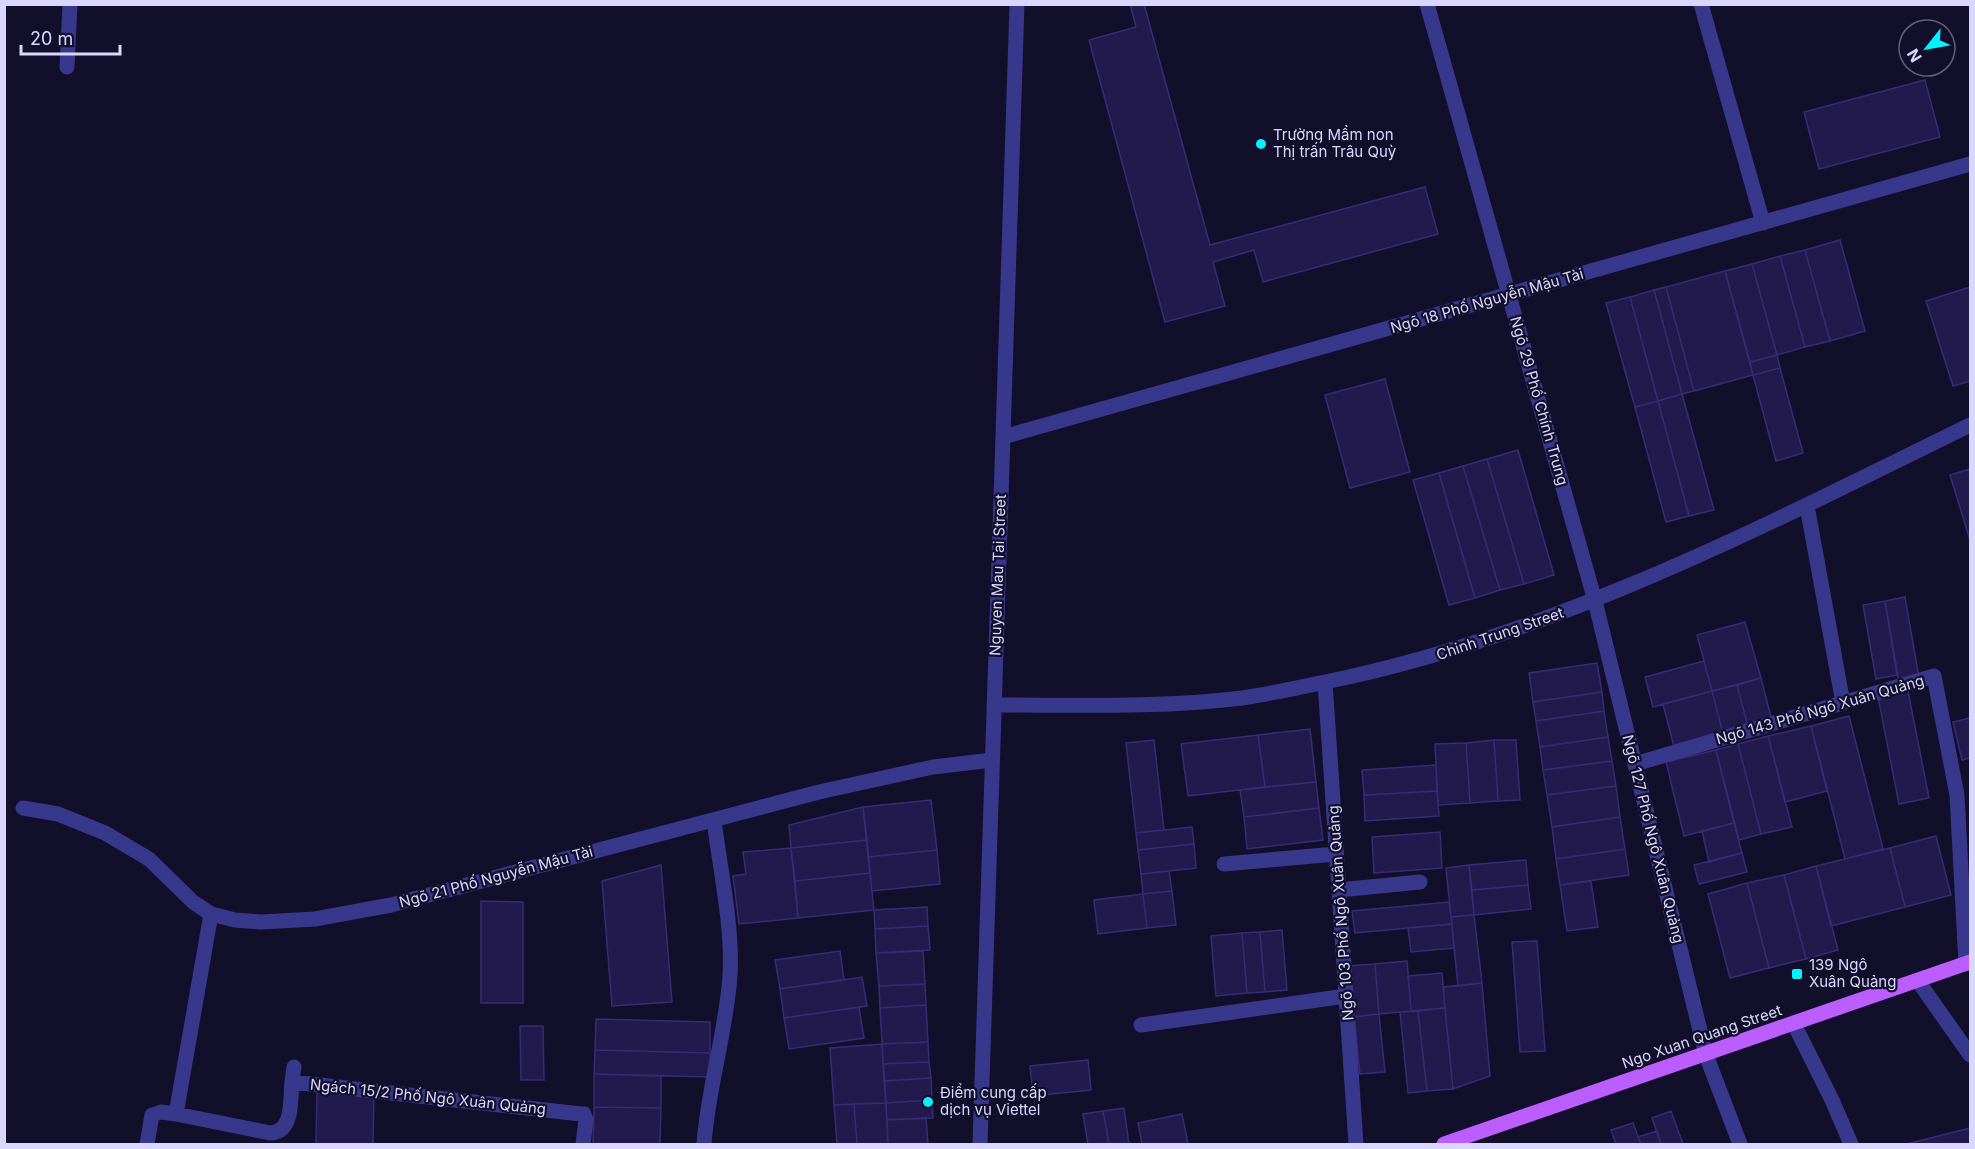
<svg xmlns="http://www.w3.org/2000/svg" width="1975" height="1149" font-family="Inter,sans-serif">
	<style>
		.building { fill: #221a4c; stroke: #372b79; stroke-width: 1.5 }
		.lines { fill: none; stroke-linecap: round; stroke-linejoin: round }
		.minor { stroke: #37388b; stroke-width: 15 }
		.major { stroke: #bc5eff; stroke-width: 15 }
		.poi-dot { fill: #03f1ff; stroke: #120f2a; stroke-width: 2 }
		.labels { text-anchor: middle; stroke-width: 4.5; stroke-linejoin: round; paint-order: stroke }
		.poi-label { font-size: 15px; fill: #dad7ff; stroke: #120f2a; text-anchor: start }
		.street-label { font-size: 15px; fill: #dad7ff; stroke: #120f2a }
	</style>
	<rect width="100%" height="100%" fill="#120f2a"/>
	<!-- building -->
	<path class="building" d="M1130,4h14l66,241 215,-58 13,47 -175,48 -9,-32 -41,12 12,44 -60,16 -76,-282 47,-13z
		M1925,80l15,57 -121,32 -15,-57z
		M1840,240l25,91 -35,10 -25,-91z
		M1805,250l25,91 -25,6 -25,-91z
		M1780,256l25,91 -28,8 -25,-91z
		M1752,264l25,91 -27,7 -25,-91z
		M1725,271l28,104 -59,16 -28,-104z
		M1666,287l28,104 -12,3 -28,-104z
		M1970,287v94l-17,5 -27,-85z
		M1654,290l28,104 -24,7 -28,-104z
		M1630,297l28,104 -23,6 -29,-104z
		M1777,355l3,13 -27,7 -3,-13z
		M1780,368l23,85 -27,8 -23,-86z
		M1385,379l25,93 -60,16 -25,-93z
		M1682,394l32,116 -25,6 -31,-115z
		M1658,401l31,115 -23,6 -31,-115z
		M1518,450l36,125 -30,9 -37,-125z
		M1487,459l37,125 -24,6 -37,-124z
		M1463,466l37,124 -25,8 -36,-125z
		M1970,469v71l-20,-65z
		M1439,473l36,125 -26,7 -36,-125z
		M1905,597l14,81 -20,4 -14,-81z
		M1885,601l12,74 -21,4 -13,-74z
		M1745,622l16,56 -49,13 -15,-56z
		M1704,661l8,30 -59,16 -8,-30z
		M1597,663l5,29 -69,10 -4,-29z
		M1761,678l11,43 -24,6 -11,-42z
		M1737,685l11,42 -25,7 -11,-43z
		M1712,691l11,43 -49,13 -11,-43z
		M1908,691l21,107 -30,6 -21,-107z
		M1602,692l2,19 -68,10 -3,-19z
		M1604,711l4,26 -68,10 -4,-26z
		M1849,716l34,133 -38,10 -34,-133z
		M1970,718v40l-8,2 -9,-38z
		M1811,726l16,65 -42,11 -17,-66z
		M1310,729l6,53 -51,5 -7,-52z
		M1258,735l7,52 -77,9 -7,-52z
		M1768,736l24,91 -31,7 -23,-90z
		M1608,737l4,24 -69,9 -3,-23z
		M1154,740l10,90 -28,3 -10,-90z
		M1494,740h22l4,60 -22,1z
		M1494,740l4,61 -28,2 -4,-60z
		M1466,743l4,60 -32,2 -3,-61z
		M1738,744l23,90 -22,6 -23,-90z
		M1716,750l18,73 -50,13 -18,-74z
		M1612,761l4,25 -69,9 -4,-25z
		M1436,765l1,26 -73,4 -2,-25z
		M1316,782l3,26 -75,9 -4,-27z
		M1616,786l4,31 -68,10 -5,-32z
		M1437,791l2,25 -74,5 -1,-26z
		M931,800l6,50 -69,7 -5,-50z
		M863,807l4,33 -76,8 -2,-23z
		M1319,808l4,32 -76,9 -3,-32z
		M1620,817l5,32 -69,10 -4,-32z
		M1734,823l8,30 -33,9 -7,-31z
		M1192,827l2,17 -56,6 -2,-17z
		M1440,832l2,36 -68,5 -2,-36z
		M1936,836l15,59 -46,12 -15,-59z
		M867,840l3,33 -75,8 -4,-33z
		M1194,844l2,24 -55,6 -3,-24z
		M791,848l7,70 -59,6 -6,-48 13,-2 -3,-22z
		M1890,848l15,59 -74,19 -15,-60z
		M1625,849l4,26 -69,10 -4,-26z
		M937,850l3,34 -68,7 -4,-34z
		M1742,853l5,19 -48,12 -5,-19z
		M1526,860l2,25 -56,5 -3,-25z
		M661,865l11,137 -60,4 -10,-125z
		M1469,865l5,50 -23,2 -5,-49z
		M1816,866l22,84 -32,9 -22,-84z
		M1169,871l3,20 -29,3 -2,-20z
		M870,873l4,37 -76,8 -3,-37z
		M1784,875l22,84 -37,9 -22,-85z
		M1591,881l7,46 -31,4 -7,-46z
		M1747,883l22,85 -39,10 -22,-84z
		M1528,885l3,24 -57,6 -2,-25z
		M1172,891l4,34 -29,3 -4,-34z
		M1143,894l4,34 -49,6 -4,-34z
		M481,901l42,1v101h-42z
		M1449,902l3,22 -97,9 -3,-22z
		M927,907l1,19 -53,3 -1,-19z
		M1474,915l8,68 -24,3 -7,-69z
		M1452,924l2,24 -43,4 -3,-24z
		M928,926l2,24 -54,3 -1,-24z
		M1282,930l5,60 -22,2 -5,-60z
		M1260,932l5,60 -18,1 -5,-60z
		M1242,933l5,60 -31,3 -5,-60z
		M1537,941l8,110 -25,1 -8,-110z
		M840,951l4,29 -64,9 -5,-29z
		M923,951l2,33 -46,2 -3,-33z
		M1407,961l4,50 -32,3 -4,-50z
		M1375,964l4,50 -25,3 -5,-51z
		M1442,973l3,35 -34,3 -3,-35z
		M862,977l5,29 -83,12 -4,-29z
		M1482,983l8,93 -37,13 -10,-102z
		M925,984l1,21 -46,3 -1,-22z
		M926,1005l2,37 -46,2 -2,-36z
		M859,1007l5,31 -75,11 -5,-31z
		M1445,1008l8,81 -26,2 -9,-80z
		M1418,1011l9,80 -19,2 -8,-81z
		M1379,1014l6,58 -25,2 -6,-57z
		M596,1019l114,3v31l-115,-3z
		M520,1026h23l1,54h-23z
		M928,1042l1,20 -46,2 -1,-20z
		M882,1044l4,59 -52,2 -4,-57z
		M595,1050l115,3v24l-116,-3z
		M1088,1060l3,30 -58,6 -3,-30z
		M929,1062l2,16 -47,3 -1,-17z
		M594,1074l67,2v32l-67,-1z
		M931,1078l1,22 -46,3 -2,-22z
		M317,1093l57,1 -1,50h-57z
		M932,1100l1,18 -46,2 -1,-17z
		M886,1103l2,41h-31l-3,-40z
		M854,1104l3,40h-20l-3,-39z
		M594,1107l67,1 -1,36h-67z
		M1124,1108l5,36h-20l-6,-33z
		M1103,1111l6,33h-21l-5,-30z
		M1671,1111l12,33h-22l-9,-26z
		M1182,1114l6,30h-46l-4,-21z
		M926,1118l2,26h-40l-1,-24z
		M1633,1123l8,21h-25l-5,-14z
		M1970,1128v16h-63z
		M1657,1131l4,13h-20l-3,-7z"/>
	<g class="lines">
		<!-- minor -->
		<path class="minor" d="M1427,4l168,597 111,454 34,89
			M1701,4l62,219
			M67,67l3,-63
			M1003,437l967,-273
			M1807,506l36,197
			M1325,682l31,462
			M994,705c83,0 166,3 248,-7 34,-5 68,-13 102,-20 223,-49 422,-153 626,-253
			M1635,764l299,-88 23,119 9,169
			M23,808l35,6 47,19 44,26 44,43 18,12 24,6 26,2 54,-3 76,-14 428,-113 114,-25 59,-7
			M1224,864l112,-10
			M1339,890l81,-8
			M1918,981l52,74
			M1794,1024l38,76 19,44
			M1141,1025l205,-29
			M292,1082l2,-15
			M176,1114l94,19c24,-1 20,-33 22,-51l289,32h3l2,6 -3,24
			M147,1144l5,-29 9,-3 15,2 35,-200
			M704,1144c4,-57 22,-111 26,-168 3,-49 -10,-107 -16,-156
			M980,1144l37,-1140"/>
		<!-- major -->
		<path class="major" d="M1444,1144l526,-182"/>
	</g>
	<!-- markers -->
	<g class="poi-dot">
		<circle cx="1261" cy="144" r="6"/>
		<rect x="1791" y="968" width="12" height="12" rx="3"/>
		<circle cx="928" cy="1102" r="6"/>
	</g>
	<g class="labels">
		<!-- poi labels -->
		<g class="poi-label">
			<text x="1273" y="140">Trường Mầm non<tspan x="1273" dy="17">Thị trấn Trâu Quỳ</tspan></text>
			<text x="1809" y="970">139 Ngô<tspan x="1809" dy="17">Xuân Quảng</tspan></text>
			<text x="940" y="1098">Điểm cung cấp<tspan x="940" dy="17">dịch vụ Viettel</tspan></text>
		</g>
		<!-- street labels -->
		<g class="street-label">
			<text transform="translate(1487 301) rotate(-16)" y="5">Ngõ 18 Phố Nguyễn Mậu Tài</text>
			<text transform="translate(1539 401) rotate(74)" y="5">Ngõ 29 Phố Chính Trung</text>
			<text transform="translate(998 575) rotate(-88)" y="5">Nguyen Mau Tai Street</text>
			<text transform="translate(1500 634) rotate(-19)" y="5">Chinh Trung Street</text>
			<text transform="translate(1820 710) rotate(-16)" y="5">Ngõ 143 Phố Ngô Xuân Quảng</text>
			<text transform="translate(1653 839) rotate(76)" y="5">Ngõ 127 Phố Ngô Xuân Quảng</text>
			<text transform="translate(496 877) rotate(-15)" y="5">Ngõ 21 Phố Nguyễn Mậu Tài</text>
			<text transform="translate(1341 913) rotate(-94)" y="5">Ngõ 103 Phố Ngô Xuân Quảng</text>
			<text transform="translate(1702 1037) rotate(-19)" y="5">Ngo Xuan Quang Street</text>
			<text transform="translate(428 1097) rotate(6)" y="5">Ngách 15/2 Phố Ngô Xuân Quảng</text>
		</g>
	</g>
	<!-- border -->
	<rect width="1975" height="1149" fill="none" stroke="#dad7ff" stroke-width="12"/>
	<!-- north arrow -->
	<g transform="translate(1927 48) rotate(239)"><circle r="28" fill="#120f2a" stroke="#625f7f" stroke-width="1.5"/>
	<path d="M0-4.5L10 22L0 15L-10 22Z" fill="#03f1ff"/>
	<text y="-9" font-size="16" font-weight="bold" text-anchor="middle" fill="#dad7ff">N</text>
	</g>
	<!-- scale -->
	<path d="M21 45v9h99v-9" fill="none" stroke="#dad7ff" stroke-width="3"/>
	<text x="30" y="45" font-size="18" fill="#dad7ff" stroke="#120f2a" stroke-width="4.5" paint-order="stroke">20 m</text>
</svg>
